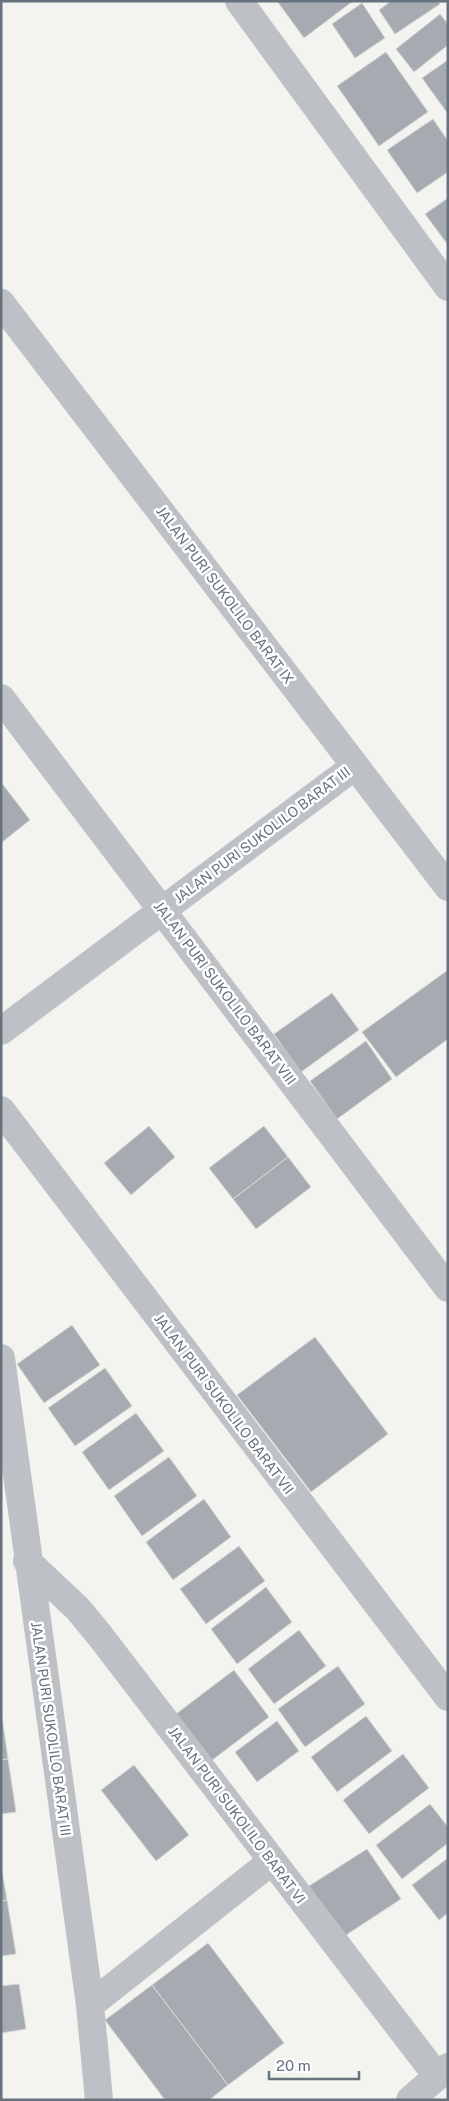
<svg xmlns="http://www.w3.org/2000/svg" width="449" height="2101" font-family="'Public Sans',sans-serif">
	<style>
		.building { fill: #a5abb0; stroke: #d5d5d3 }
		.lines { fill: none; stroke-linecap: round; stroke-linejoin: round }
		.minor { stroke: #bdc0c4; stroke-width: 28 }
		.labels { text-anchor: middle; stroke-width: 5; stroke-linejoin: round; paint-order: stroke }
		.street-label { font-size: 14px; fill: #66727e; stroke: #fff }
	</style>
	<rect width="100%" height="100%" fill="#f3f3f0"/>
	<!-- building -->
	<path class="building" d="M277,1h76l-49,37z
		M391,1h47l2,3 -45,30 -16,-24z
		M362,3l23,35 -30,20 -23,-34z
		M440,14l8,10v21l-34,27 -18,-23z
		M386,52l42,60 -49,34 -42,-60z
		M448,60v54l-26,-36z
		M433,119l15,22v31l-31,21 -30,-43z
		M448,198v47l-23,-31z
		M1,782l29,38 -29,23z
		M448,970v69l-52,38 -34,-45z
		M332,993l27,37 -58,42 -27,-38z
		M366,1041l26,38 -55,40 -27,-38z
		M149,1126l26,31 -44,38 -27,-32z
		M264,1126l24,31 -55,42 -24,-31z
		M288,1157l23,30 -55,42 -23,-30z
		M72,1325l28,40 -56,38 -27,-39z
		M315,1337l73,97 -77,58 -74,-97z
		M105,1368l27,38 -57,40 -27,-38z
		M136,1413l28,38 -55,39 -27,-38z
		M169,1457l28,39 -55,40 -28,-40z
		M204,1499l27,38 -58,43 -27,-38z
		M239,1546l26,35 -59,43 -26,-35z
		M266,1587l26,35 -55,42 -26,-35z
		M299,1630l27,36 -52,38 -26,-35z
		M338,1666l27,38 -60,43 -27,-38z
		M234,1670l35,47 -58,44 -35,-47z
		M1,1709l7,50 -7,1z
		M366,1716l26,35 -55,41 -26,-35z
		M277,1721l22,30 -42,31 -22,-30z
		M403,1754l26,34 -60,46 -26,-34z
		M8,1759l8,53 -15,2v-54z
		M134,1765l55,70 -33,26 -55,-71z
		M430,1804l18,23v16l-46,36 -26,-34z
		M367,1849l34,50 -58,38 -34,-51z
		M448,1858v55l-9,7 -27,-35z
		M1,1865l6,35 -6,1z
		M7,1900l9,54 -15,2v-55z
		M208,1943l76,100 -56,42 -76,-100z
		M19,1984l7,45 -25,4v-47z
		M152,1985l76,100 -19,15h-44l-60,-80z"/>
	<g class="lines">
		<!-- minor -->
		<path class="minor" d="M239,1l209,286
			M1,303l447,584
			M1,698l447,590
			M1,1031l354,-265
			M1,1110l447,587
			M1,1358l89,647 9,95
			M27,1561l51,48 23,28 336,439
			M90,2005l182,-144
			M410,2100l38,-33"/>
	</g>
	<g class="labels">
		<!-- street labels -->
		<g class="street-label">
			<text transform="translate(225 595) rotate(53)" y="5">JALAN PURI SUKOLILO BARAT IX</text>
			<text transform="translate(262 835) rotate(-37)" y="5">JALAN PURI SUKOLILO BARAT III</text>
			<text transform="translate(225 993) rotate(53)" y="5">JALAN PURI SUKOLILO BARAT VIII</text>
			<text transform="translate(224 1404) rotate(53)" y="5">JALAN PURI SUKOLILO BARAT VII</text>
			<text transform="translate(51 1729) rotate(82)" y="5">JALAN PURI SUKOLILO BARAT III</text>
			<text transform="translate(237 1815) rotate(53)" y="5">JALAN PURI SUKOLILO BARAT VI</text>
		</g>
	</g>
	<!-- border -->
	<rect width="449" height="2101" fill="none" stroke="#66727e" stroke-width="5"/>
	<!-- scale -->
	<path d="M269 2071v8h90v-8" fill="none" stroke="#66727e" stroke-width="2.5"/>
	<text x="276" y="2071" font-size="15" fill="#66727e" stroke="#ffffff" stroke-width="4" paint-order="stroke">20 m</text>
</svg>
